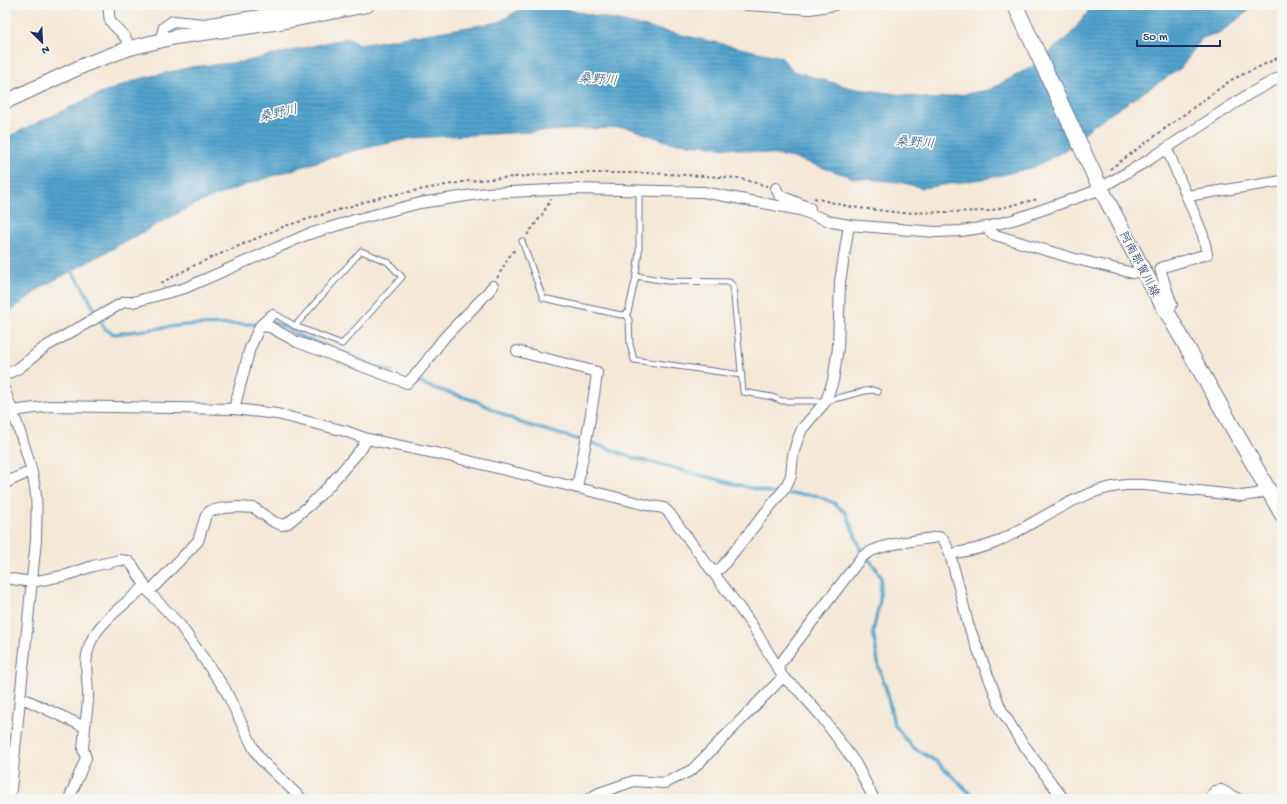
<svg xmlns="http://www.w3.org/2000/svg" width="1287" height="804" font-family="'Gochi Hand','Klee One',sans-serif">
	<style>
		.water { fill: url(#water-rules); stroke: #366a96 }
		.lines { fill: none; stroke-linecap: round; stroke-linejoin: round }
		.stream { stroke: #52a4cd; stroke-width: 3.5 }
		.lane-casing { stroke: #677088; stroke-width: 7 }
		.street-casing { stroke: #677088; stroke-width: 12 }
		.secondary-casing { stroke: #677088; stroke-width: 16 }
		.primary-casing { stroke: #677088; stroke-width: 17 }
		.path { stroke: #677088; stroke-width: 2; stroke-dasharray: 3 3; stroke-linecap: butt }
		.lane { stroke: #fff; stroke-width: 5 }
		.street { stroke: #fff; stroke-width: 10 }
		.secondary { stroke: #fff; stroke-width: 14 }
		.primary { stroke: #fff; stroke-width: 15 }
		.labels { text-anchor: middle; stroke-width: 3.5; stroke-linejoin: round; paint-order: stroke }
		.street-label { font-size: 12px; fill: #1b2f5e; stroke: #f6f6f2 }
		.water-label { font-size: 13px; font-style: italic; fill: #2e5885; stroke: #f6f6f2 }
	</style>
	<defs>
		<pattern id="water-rules" width="6" height="5" patternUnits="userSpaceOnUse"><rect width="6" height="5" fill="#52a4cd"/><path d="M0 2.5h6" fill="none" stroke="#4386aa"/></pattern>
	</defs>
	<rect width="100%" height="100%" fill="#f6f6f2"/>
	<filter id="ink" filterUnits="userSpaceOnUse"><feTurbulence type="fractalNoise" baseFrequency=".025" numOctaves="2"/><feDisplacementMap in="SourceGraphic" scale="8" xChannelSelector="R" yChannelSelector="G"/><feConvolveMatrix kernelMatrix="1 2 1 2 8 2 1 2 1" color-interpolation-filters="sRGB"/></filter>
	<filter id="wash" filterUnits="userSpaceOnUse"><feTurbulence type="fractalNoise" baseFrequency=".012" numOctaves="4" result="noise"/><feDisplacementMap in="SourceGraphic" scale="16" xChannelSelector="R" yChannelSelector="G"/><feGaussianBlur stdDeviation="0.9" result="paint"/><feColorMatrix in="noise" values="0 0 0 0 0 0 0 0 0 0 0 0 0 0 0 0 0 1.4 0 .05"/><feComposite in="paint" operator="in"/></filter>
	<g filter="url(#wash)">
		<rect width="100%" height="100%" fill="#f4e8d7"/>
		<!-- water -->
		<path class="water" d="M540,5h7l234,52 12,14 58,17 83,11 55,-9 44,-24 38,-32 22,-29h156l-2,7 -26,20 -19,6 -21,30 -89,58 -28,25 -30,16 -45,11 -66,10 -24,-6 -45,-4 -60,-20 -63,-10 -62,-6 -43,-15 -214,11 -64,14 -103,33 -52,20 -153,83 -35,28v-178l87,-41 47,-18 52,-12 51,-5 105,-24 12,7 140,-23 23,-14z"/>
		<g class="lines">
			<!-- stream -->
			<path class="stream" d="M69,268l13,18 23,43 9,5 71,-9 70,-1
				M274,323l9,3 18,11 91,35
				M413,380l18,7 45,14 45,22 80,23 33,12 136,35 45,2 19,8 12,10 15,37 14,17 6,10 -1,23 -7,32 6,36 7,20 8,36 18,23 24,14 40,38"/>
		</g>
	</g>
	<g filter="url(#ink)">
		<g class="lines">
			<defs>
				<path id="lane" d="M522,241l21,57 78,17 5,-1 3,6 1,24 4,16 108,15
					M636,276l31,5 62,1 4,4 10,106 29,5 10,4h44l39,-10 8,-1 5,2
					M626,314l2,-2 7,-31 4,-29v-62
					M272,315h5l18,11 66,-75 27,11 14,15 -60,67 -47,-18"/>
				<path id="street" d="M109,5c-1,22 4,17 15,31 3,3 4,8 6,12
					M746,5l64,4 25,-4
					M160,41l4,-14 9,-6 31,3 117,-19
					M1165,149l5,7 33,79 4,19 -47,14 7,23 5,13 -5,9
					M776,188l3,7 31,13
					M1187,196l95,-15
					M986,227l30,-8 77,-27 54,-31 102,-67 33,-18
					M260,326l12,-11
					M517,351l80,21c-4,39 -13,77 -20,116
					M5,375l14,-7 26,-21 79,-45h9l52,-14 121,-53 52,-16 62,-16 66,-10 89,-4 128,3 97,18 32,12 17,3
					M5,391c11,30 25,66 30,97 3,17 1,35 1,52l-26,259
					M234,409l16,-61 10,-22 10,1 27,15 110,41c16,-13 24,-30 37,-45 16,-18 34,-33 49,-52
					M12,411l39,-5 183,3 43,5 68,17 22,8 82,17 202,50 13,2 6,6 82,111 31,52 16,14 23,26 16,22 18,25 18,35
					M5,483l26,-12
					M950,554l11,41 7,29 33,85 15,25 36,50 12,15
					M713,572l8,-4 64,-80 6,-12 2,-21 4,-14 5,-12 24,-28 7,-20 5,-33 2,-66 9,-57 86,7 26,-1 25,-4 6,7 80,24 61,15 10,-3
					M5,578l27,4 35,-7 26,-9 27,-6 8,1 5,5 16,26 31,33 45,64 28,58 8,13 41,39
					M149,592l49,-51 8,-26 4,-4 14,-3 14,-1 16,1 20,14 8,3 6,-2 22,-18 18,-18 34,-39 5,-9
					M776,666l7,-6 71,-93c2,-3 5,-7 8,-10 14,-13 57,-17 77,-20l5,3 6,14c16,-3 32,-5 47,-12 38,-18 79,-50 121,-56 18,-3 37,0 55,2 23,3 46,5 69,8l14,-2 12,-4
					M20,697l65,30c1,-10 3,-21 3,-31 0,-18 -5,-35 2,-52 8,-22 38,-42 55,-58
					M69,799l17,-41 -3,-9 2,-22
					M589,799l10,-6 35,-12 31,2 27,-13 91,-93
					M1209,799l6,-8 6,-1 17,9"/>
				<path id="secondary" d="M5,102l84,-39 41,-15 45,-11 106,-15 86,-17"/>
				<path id="primary" d="M1015,5l81,174 47,91 139,244"/>
			</defs>
			<!-- lane casing -->
			<use href="#lane" class="lane-casing"/>
			<!-- street casing -->
			<use href="#street" class="street-casing"/>
			<!-- secondary casing -->
			<use href="#secondary" class="secondary-casing"/>
			<!-- primary casing -->
			<use href="#primary" class="primary-casing"/>
			<!-- path -->
			<path class="path" d="M1110,169l121,-89 51,-24
				M814,198l37,9 51,6 86,-2 50,-12
				M527,235l15,-20 9,-16
				M497,278l12,-21 7,-9
				M161,283l36,-19 88,-38 96,-29 87,-16 95,-8h87l88,5 29,8"/>
			<!-- lane -->
			<use href="#lane" class="lane"/>
			<!-- street -->
			<use href="#street" class="street"/>
			<!-- secondary -->
			<use href="#secondary" class="secondary"/>
			<!-- primary -->
			<use href="#primary" class="primary"/>
		</g>
	</g>
	<g class="labels">
		<!-- street labels -->
		<g class="street-label">
			<text transform="translate(1140 264) rotate(62)" y="4">阿南那賀川線</text>
		</g>
		<!-- water labels -->
		<g class="water-label">
			<text transform="translate(598 78) rotate(4)" y="5">桑野川</text>
			<text transform="translate(278 112) rotate(-13)" y="5">桑野川</text>
			<text transform="translate(915 141) rotate(4)" y="5">桑野川</text>
		</g>
	</g>
	<!-- margin -->
	<rect width="1287" height="804" fill="none" stroke="#f6f6f2" stroke-width="20"/>
	<!-- north arrow -->
	<g transform="translate(42 42) rotate(156)" stroke="#f6f6f2" stroke-width="3" paint-order="stroke">
	<path d="M0-3L7 15L0 10L-7 15Z" fill="#1b2f5e"/>
	<text y="-6" font-size="11" font-weight="bold" text-anchor="middle" fill="#1b2f5e">N</text>
	</g>
	<!-- scale -->
	<path d="M1137 40v6h83v-6" fill="none" stroke="#1b2f5e" stroke-width="2"/>
	<text x="1143" y="40" font-size="12" fill="#1b2f5e" stroke="#f6f6f2" stroke-width="3" paint-order="stroke">50 m</text>
</svg>
